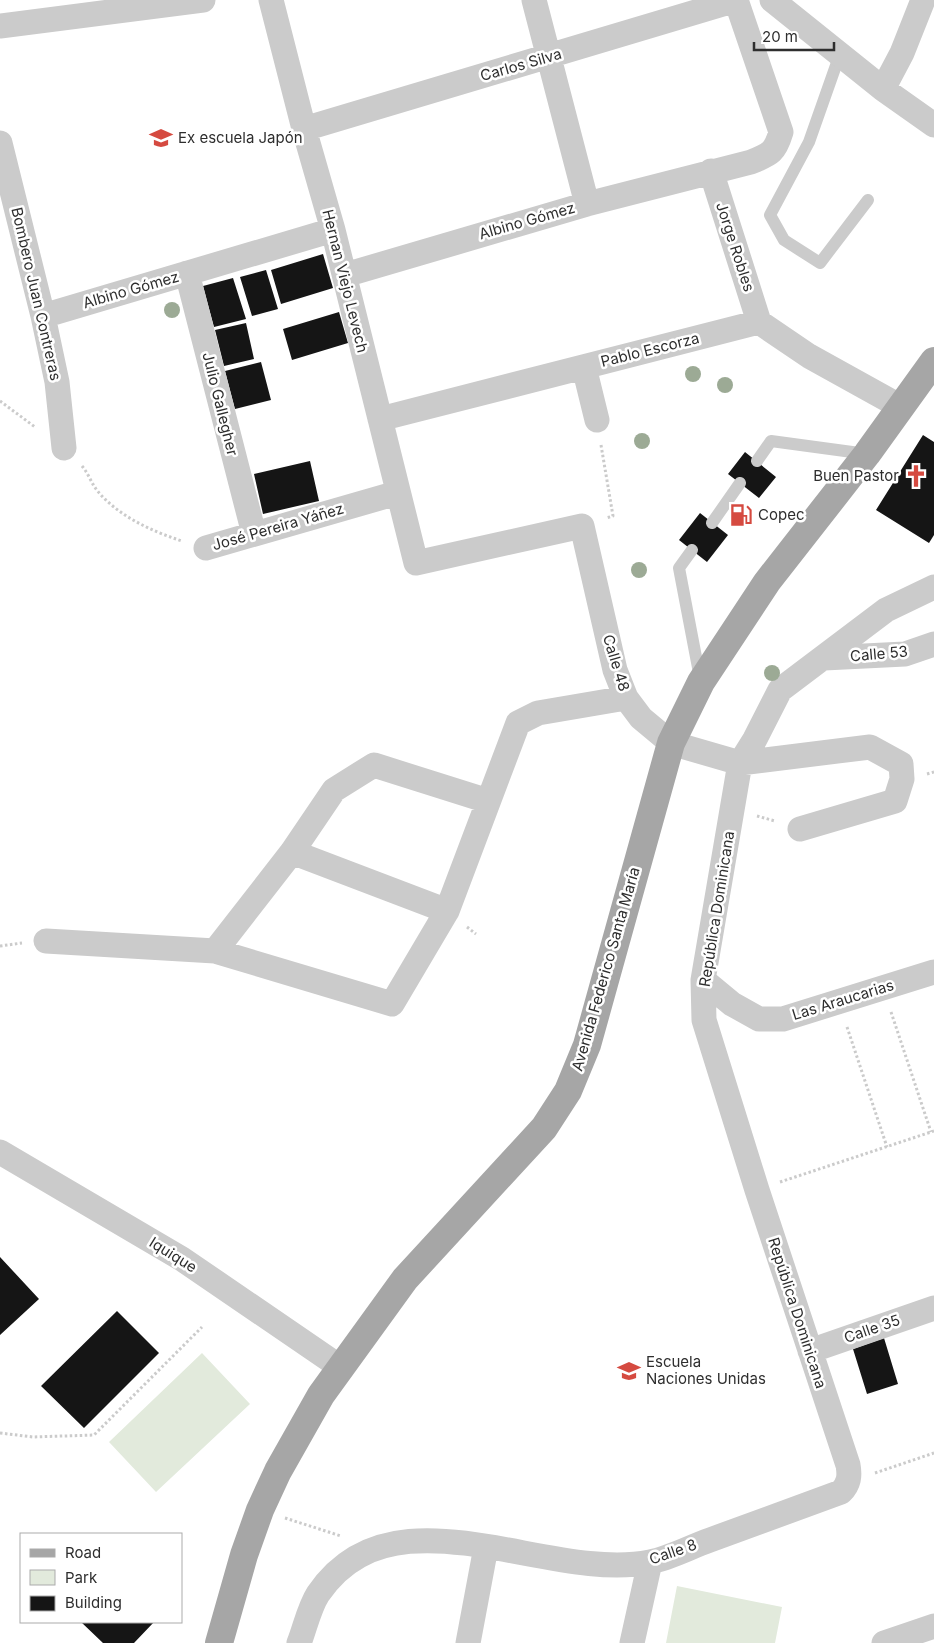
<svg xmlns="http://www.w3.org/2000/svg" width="934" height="1643" font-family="Inter,sans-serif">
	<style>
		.green { fill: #e2eadc }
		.building { fill: #151515 }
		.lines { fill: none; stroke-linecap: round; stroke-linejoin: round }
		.path { stroke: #cbcbcb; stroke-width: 3; stroke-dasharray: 2.5 2.5; stroke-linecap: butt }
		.service { stroke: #cbcbcb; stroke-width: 12 }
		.minor { stroke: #cbcbcb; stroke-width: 25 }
		.primary { stroke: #a6a6a6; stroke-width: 28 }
		.tree { fill: #9caa95 }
		.labels { text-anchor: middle; stroke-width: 5; stroke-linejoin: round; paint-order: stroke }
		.street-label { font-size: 15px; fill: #2e2e2e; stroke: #fff }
		.poi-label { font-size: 15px; fill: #2e2e2e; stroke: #fff; text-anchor: start }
	</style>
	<rect width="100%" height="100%" fill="#fff"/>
	<!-- green -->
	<path class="green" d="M202,1353l48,51 -94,88 -47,-50z
		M677,1586l105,21 -7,36h-109z"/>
	<!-- building -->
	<path class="building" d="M323,254l10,34 -52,16 -10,-34z
		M266,270l12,39 -26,7 -12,-39z
		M233,278l13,41 -32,8 -11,-41z
		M339,312l9,31 -56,17 -9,-31z
		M246,323l8,36 -30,7 -9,-36z
		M261,362l10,38 -36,9 -10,-38z
		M923,435l11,7v93l-5,8 -53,-33z
		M745,452l31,25 -17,21 -31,-24z
		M310,461l9,40 -56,13 -9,-40z
		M700,513l28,22 -21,27 -28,-22z
		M0,1257l39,42 -39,36z
		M117,1311l42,42 -75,75 -43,-42z
		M884,1338l14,46 -31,10 -14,-45z
		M81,1622h73l-20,21h-31z"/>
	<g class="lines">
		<!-- path -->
		<path class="path" d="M0,401l35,26
			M601,445l12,71 -7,2
			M82,466c6,7 9,16 14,23 20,26 55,42 86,52
			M927,774l7,-2
			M757,816l18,5
			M467,927l9,7
			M0,946l22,-3
			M891,1012l40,120
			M847,1027l40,120
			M780,1182l154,-51
			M0,1433l33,4 61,-2 108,-108
			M875,1473l59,-20
			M285,1518l56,18"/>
		<!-- service -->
		<path class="service" d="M840,54l-31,88 -39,73 14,25 36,23 48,-63
			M757,461l14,-20 96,13
			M712,523l28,-40
			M692,550l-13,18 21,110"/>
		<!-- minor -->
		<path class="minor" d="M271,0l33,129 29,101 83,333 166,-37 33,144 11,28 15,20 30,25 69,20 130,-16 31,17 1,15 -7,22 -95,28
			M534,0l53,204
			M772,0l111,89 51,36
			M0,26l203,-26
			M883,89l19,-36 21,-53
			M304,129l432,-129
			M0,143l43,173 14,66 7,66
			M711,171l48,151
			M187,273l67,261
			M345,275l242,-71 164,-42c20,-8 24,-10 30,-30l-45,-132
			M43,316l290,-86
			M584,367l13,53
			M380,419l379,-97 50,34 92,51
			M206,548l191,-55
			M824,658l81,-4 29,-10
			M292,852l155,59
			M46,941l169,10 177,53 55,-93 71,-188 20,-10 88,-15
			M215,951l77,-99 42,-62 40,-25 114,36
			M703,980l29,24 27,15h24l151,-47
			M0,1152l182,107 158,108
			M810,1351l124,-43
			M299,1643c6,-15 10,-35 19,-49 75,-111 228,-11 332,-32 20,-4 40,-15 60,-22 43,-16 87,-32 131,-48 8,-8 9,-16 7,-27l-91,-275 -53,-170 -1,-40 37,-217 15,-24 25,-49 106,-80 48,-23
			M468,1643l18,-96
			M632,1643l18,-81
			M884,1643l50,-17"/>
		<!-- primary -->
		<path class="primary" d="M219,1643l25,-88 16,-45 18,-39 43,-76 84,-116 139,-151 24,-37 19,-46 84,-302 30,-61 66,-100 100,-128 67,-93"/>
	</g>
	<!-- trees -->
	<g class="tree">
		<circle cx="172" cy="310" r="8"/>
		<circle cx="693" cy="374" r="8"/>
		<circle cx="725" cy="385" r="8"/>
		<circle cx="642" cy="441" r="8"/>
		<circle cx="639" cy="570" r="8"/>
		<circle cx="772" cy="673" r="8"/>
	</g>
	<!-- icons -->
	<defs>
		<symbol id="school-bare" viewBox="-9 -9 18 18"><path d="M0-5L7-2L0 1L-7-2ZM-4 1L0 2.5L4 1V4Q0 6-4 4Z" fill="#d54a40" stroke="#fff" stroke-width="2.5" paint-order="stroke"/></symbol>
		<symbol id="church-bare" viewBox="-9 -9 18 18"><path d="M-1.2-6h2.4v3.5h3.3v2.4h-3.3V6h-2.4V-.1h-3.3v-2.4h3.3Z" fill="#d54a40" stroke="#fff" stroke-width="2.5" paint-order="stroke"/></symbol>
		<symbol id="fuel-bare" viewBox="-9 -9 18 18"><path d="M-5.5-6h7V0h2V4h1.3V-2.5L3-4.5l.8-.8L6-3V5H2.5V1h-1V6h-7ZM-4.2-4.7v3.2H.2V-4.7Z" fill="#d54a40" stroke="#fff" stroke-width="2.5" paint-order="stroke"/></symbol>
	</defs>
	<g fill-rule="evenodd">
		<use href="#school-bare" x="145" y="122" width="32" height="32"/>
		<use href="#church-bare" x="900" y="460" width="32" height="32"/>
		<use href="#fuel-bare" x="725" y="499" width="32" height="32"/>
		<use href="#school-bare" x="613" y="1355" width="32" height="32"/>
	</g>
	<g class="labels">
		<!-- street labels -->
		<g class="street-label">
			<text transform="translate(521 65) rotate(-16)" y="5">Carlos Silva</text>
			<text transform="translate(527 221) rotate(-16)" y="5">Albino Gómez</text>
			<text transform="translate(735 247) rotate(72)" y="5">Jorge Robles</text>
			<text transform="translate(345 281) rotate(76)" y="5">Hernan Viejo Levech</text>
			<text transform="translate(131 290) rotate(-16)" y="5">Albino Gómez</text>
			<text transform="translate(36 294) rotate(77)" y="5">Bombero Juan Contreras</text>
			<text transform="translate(650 350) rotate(-14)" y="5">Pablo Escorza</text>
			<text transform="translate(220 404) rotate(76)" y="5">Julio Gallegher</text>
			<text transform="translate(278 527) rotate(-16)" y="5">José Pereira Yáñez</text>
			<text transform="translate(879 654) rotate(-5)" y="5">Calle 53</text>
			<text transform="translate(616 663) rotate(73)" y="5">Calle 48</text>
			<text transform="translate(717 909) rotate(-81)" y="5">República Dominicana</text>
			<text transform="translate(606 969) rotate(-74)" y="5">Avenida Federico Santa María</text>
			<text transform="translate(843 1000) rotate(-17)" y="5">Las Araucarias</text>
			<text transform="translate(173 1255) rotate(32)" y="5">Iquique</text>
			<text transform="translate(797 1313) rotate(72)" y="5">República Dominicana</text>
			<text transform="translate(872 1329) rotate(-19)" y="5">Calle 35</text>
			<text transform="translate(673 1552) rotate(-19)" y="5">Calle 8</text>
		</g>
		<!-- poi labels -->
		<g class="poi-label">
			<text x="178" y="143">Ex escuela Japón</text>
			<text x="899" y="481" text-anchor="end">Buen Pastor</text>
			<text x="758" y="520">Copec</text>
			<text x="646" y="1367">Escuela<tspan x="646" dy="17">Naciones Unidas</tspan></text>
		</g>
	</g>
	<!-- legend -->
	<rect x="20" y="1533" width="162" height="90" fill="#ffffff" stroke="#ababab"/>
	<rect x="30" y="1549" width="25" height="8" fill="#a6a6a6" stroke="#ababab"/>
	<text x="65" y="1558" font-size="15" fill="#2e2e2e">Road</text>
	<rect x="30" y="1570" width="25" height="15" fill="#e2eadc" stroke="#ababab"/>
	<text x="65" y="1583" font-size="15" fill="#2e2e2e">Park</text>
	<rect x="30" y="1596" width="25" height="15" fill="#151515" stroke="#ababab"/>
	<text x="65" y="1608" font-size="15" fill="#2e2e2e">Building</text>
	<!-- scale -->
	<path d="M754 42v8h80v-8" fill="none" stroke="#2e2e2e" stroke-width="2.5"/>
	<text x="762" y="42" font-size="15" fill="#2e2e2e" stroke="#ffffff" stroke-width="4" paint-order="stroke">20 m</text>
</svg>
